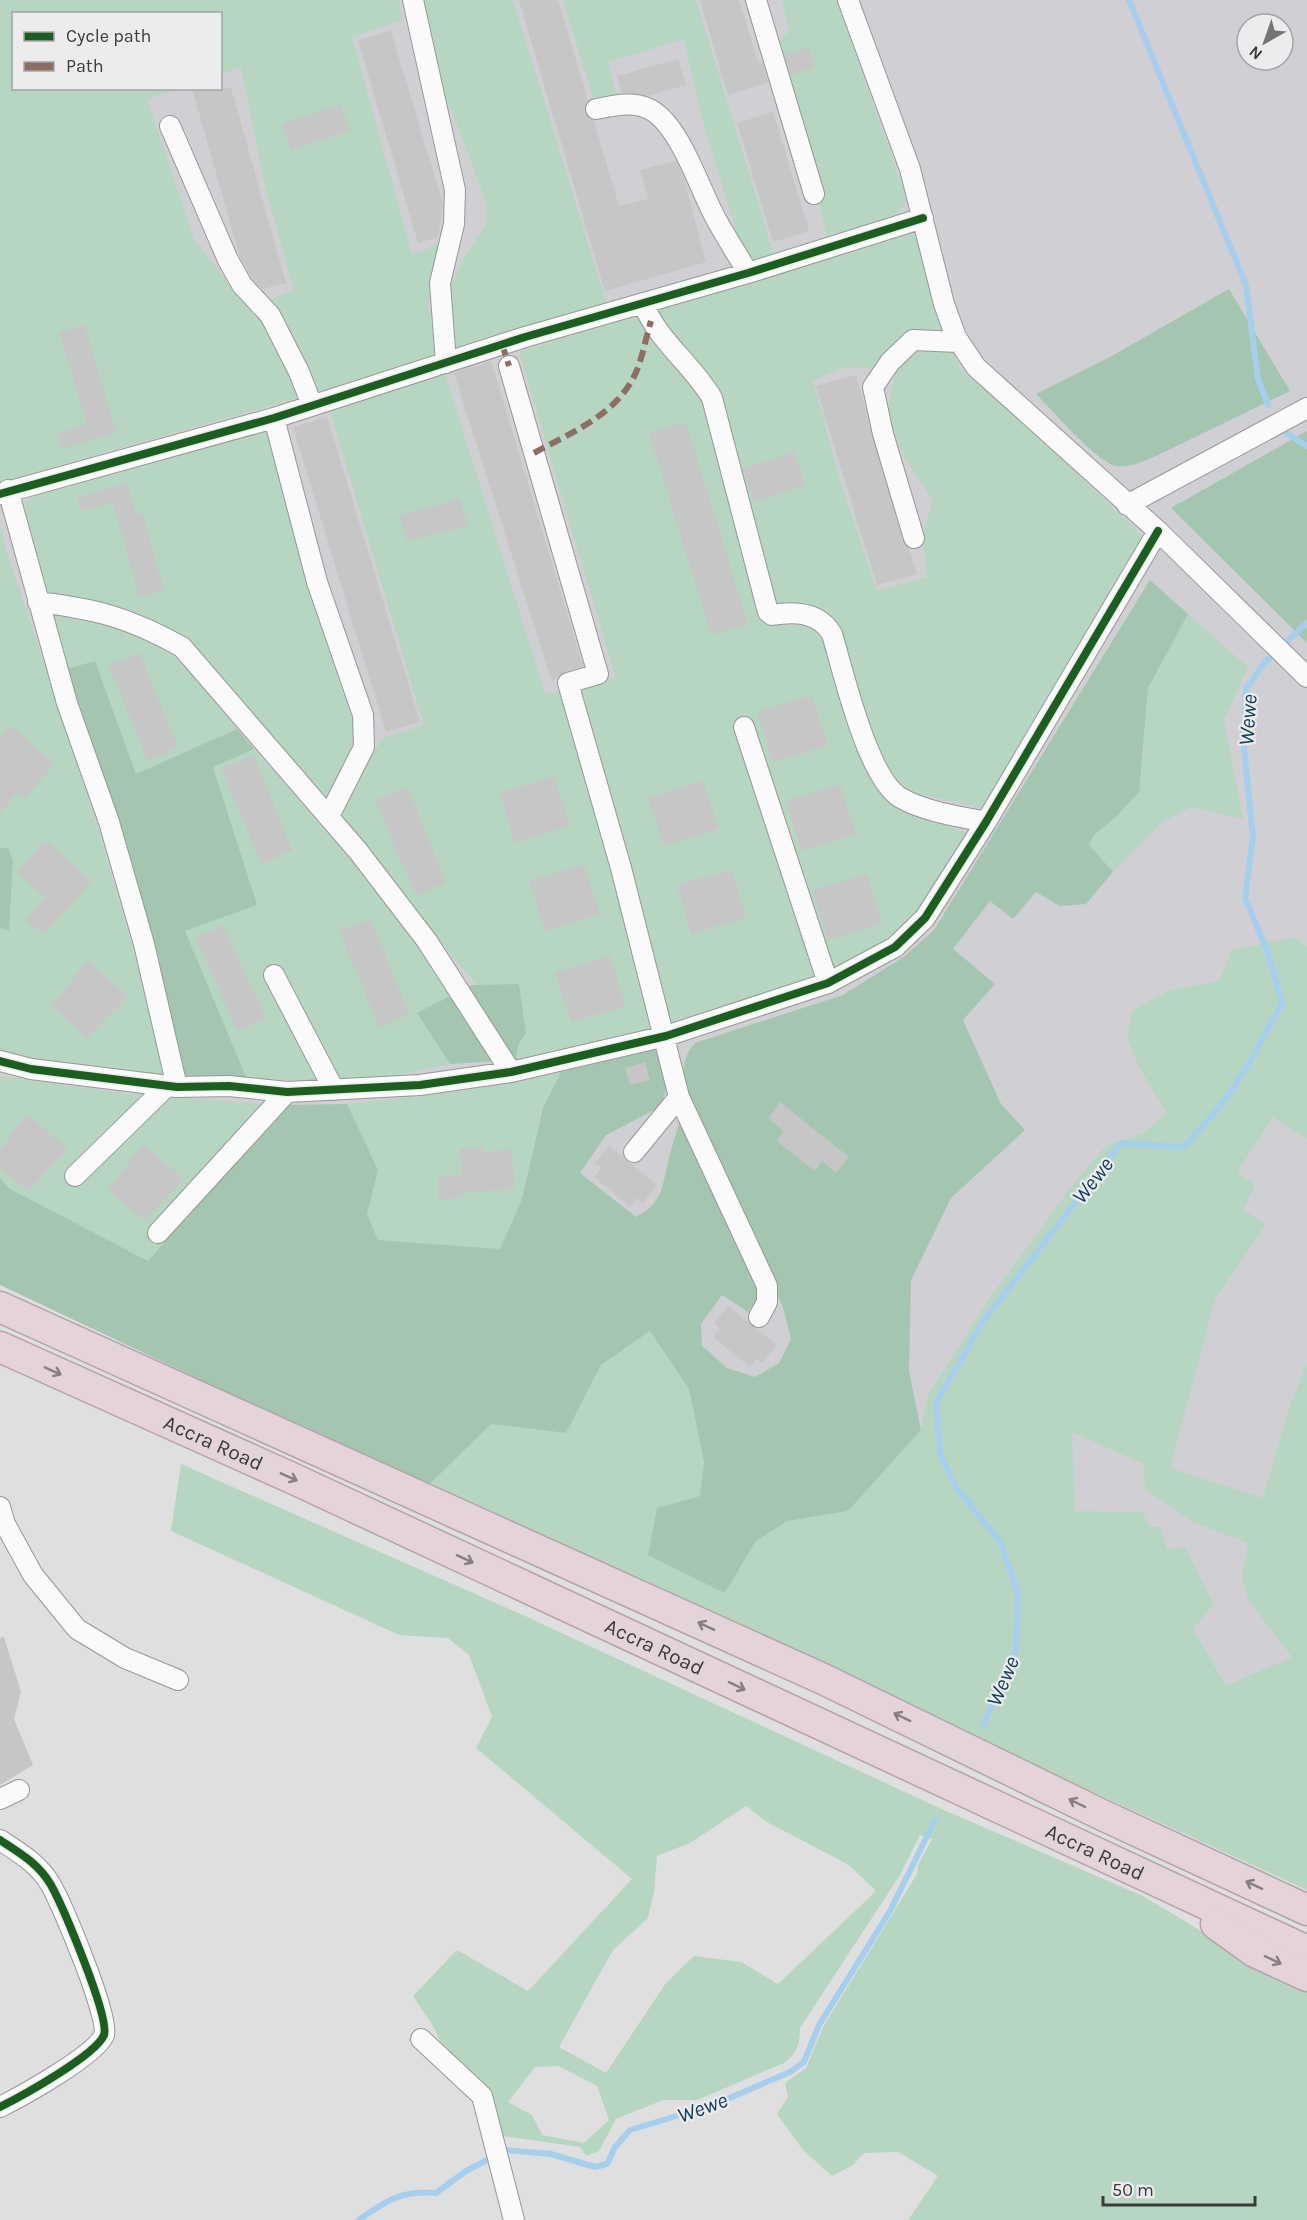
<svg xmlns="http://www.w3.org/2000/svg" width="1307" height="2220" font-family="Karla,sans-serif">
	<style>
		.built { fill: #cfcfd4; fill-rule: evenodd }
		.green { fill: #b7d6c2; fill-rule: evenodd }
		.forest { fill: #a4c6b1 }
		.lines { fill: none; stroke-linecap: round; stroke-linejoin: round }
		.stream { stroke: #a6cfed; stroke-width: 6 }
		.building { fill: #c6c6c6 }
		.minor-casing { stroke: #979797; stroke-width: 22 }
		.highway-casing { stroke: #b4a2a7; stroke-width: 33 }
		.minor { stroke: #fafafa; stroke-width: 20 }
		.highway { stroke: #e4d3d8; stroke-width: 30 }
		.quiet { stroke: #8d6e63; stroke-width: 6; stroke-dasharray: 12 6; stroke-linecap: butt }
		.cycleway-casing { stroke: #ececee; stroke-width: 11 }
		.cycleway { stroke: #1b5e20; stroke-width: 8 }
		.oneway { stroke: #877f82 }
		.labels { text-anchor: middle; stroke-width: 4.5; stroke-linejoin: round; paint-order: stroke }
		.street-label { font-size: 21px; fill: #3b3b3b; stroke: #ececee }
		.water-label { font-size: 22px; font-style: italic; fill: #13405c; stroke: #ececee }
	</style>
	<rect width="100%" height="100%" fill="#dfdfe0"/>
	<!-- built -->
	<path class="built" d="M0,0h1307v1850l-1307,-600zM14,14h206v74h-206zM1247,24h36v36h-36z"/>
	<!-- green -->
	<path class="green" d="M0,0h399l3,20 -50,17 60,218 31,-12 -15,61 12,53 -126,36 -47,-92 27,-11 -29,-105 -24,-118 -20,7 -1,-60h-206v74l163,1 -30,10 48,142 40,51 23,19 43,86 -241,68 -60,23z
		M421,0h92l94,305 -154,47 -4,-62 15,-32 22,-33v-23l-33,-89 -17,-32z
		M563,0h133l78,255 -28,9 -46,-153 -16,-72 -76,23 10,39 -23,2z
		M782,0h55l66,189 3,14 -16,16 -63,17 -48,-193 10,-13z
		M911,231l10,16 27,90 -36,-6 -13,6 -21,32 -35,-2 -30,14 27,100 37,110 50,-14 -4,-42 10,-34 -29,-45 -17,-36 5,-35 8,-22 16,-17 37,2 7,21 66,55 116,112 -10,23 -146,246 -6,3 -77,-18 -19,-24 -48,-135 -58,-22v16h23l15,5 14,25 48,136 15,14 74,28c-20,33 -39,76 -68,102 -17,14 -60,32 -81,40 -98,39 -199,67 -302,85l2,-15 8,-12 -7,-48h-42l-143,-166 15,-22 33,-59 42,-13 -95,-318 116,-33 100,319 36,-3 35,-12 -97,-326 109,-36z
		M271,429l83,276 3,49 -28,57 -128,-148 -157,-67 -22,-85 4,-9 15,-9z
		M0,523l5,24c59,175 120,351 160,532l-165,-24v-127l9,2 -1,-82h-8z
		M47,608l46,5 78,33 19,20 47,63 -101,45 -41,-113 -29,8z
		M1188,614l60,53 -24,53 19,99 -52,-12 -30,16 -48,49 -25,-27 6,-10 21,-17 28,-61 5,-69z
		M254,749l135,154 65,92 -37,18 33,51 -57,12 -59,5 -87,-2 -62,-148 72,-26 -44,-138z
		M1293,937l14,9v193l-34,-22 -36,55 18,13 -12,25 23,14 -51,75 -45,169 93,30 25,-86 19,-50v528l-880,-403 64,-63 75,9 35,-68 49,-34 39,58 15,73 -4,34 25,97 29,-51 33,-21 61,-10 73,-81 7,-35 61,-96 86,-117 31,-36 37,-13 24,-20 -28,-46 -12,-29 5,-27 38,-21 49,-9 13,-31zM1072,1432l72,32 1,25 48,33 55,21 -6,36 7,22 43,56 -66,29 -33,-57 21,-25 -29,-57 -18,2 -7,-22h-11l-6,-15 -68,-1z
		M561,1072l-19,35 -20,92 -22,50 -122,-9 -12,-26 12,-44 -31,-66 113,-13z
		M0,1076l123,17 161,12 -136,157 -138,-73 -10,-11z
		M181,1464l344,152 421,195 197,85 111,67 53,23v234h-399l30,-44 -40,-24 -34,1 -11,12 -21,11 -29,-26 -26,-36 11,-17 -3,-14 21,-15 17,-41 94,-153 1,-9 14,-26 -12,-4 -20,40 -100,153c0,16 -3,26 -16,35l-87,37h-34l-47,19 -17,32 -13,5 -6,-9 -77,-11 -13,-35 -43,-45 -14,-30 -20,-30 44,-46 71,41 104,-112 -156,-131 16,-31 -23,-62 -21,-17 -49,-3 -228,-104zM746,1806l21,16 82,43 27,26 -98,93 -37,-22 -47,-6 -28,27 -60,90 -47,-26 54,-97 35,-32 6,-26 3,-36 33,-13zM559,2066l38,20 12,34 -25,23 -42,-8 -10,-20 -24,-13 27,-35z"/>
	<!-- forest -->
	<path class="forest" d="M1229,289l61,102 -134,65c-12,5 -26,12 -40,10 -19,-4 -65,-57 -80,-72l74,-37z
		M1307,431v212l-136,-135z
		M1150,580l38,34 -40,74 -9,104 -24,26 -21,17 -5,10 24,27 -27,32 -26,2 -24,-14 -23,27 -23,-18 -37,48 42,35 -32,36 38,84 24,26 -74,68 -40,82 -2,91 12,59 -73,81 -61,10 -32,21 -30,51 -77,-38 9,-47 43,-12 4,-34 -15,-73 -39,-58 -49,34 -35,68 -75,-9 -64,63 -427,-202v-107l10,11 138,72 136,-156 63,-1 31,66 -11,44 11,26 122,9 22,-50 21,-92 18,-35 100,-24 6,39 -7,20 -54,28 -26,38 56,44c26,-14 26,-29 32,-55 4,-17 10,-34 15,-51l77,174 -1,12 -11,15 -26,-17 -21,29 1,22 25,22 28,9 24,-14 12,-24 -8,-32 -95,-209c-4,-21 -9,-38 7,-55l148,-48 62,-39 29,-26z
		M95,661l41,113 101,-45 17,20 -41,18 44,138 -72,26 62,148 -64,-3 -117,-407z
		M0,848h8l5,13 -4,70 -9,-3z
		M519,984l7,49 -8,12 -2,15 -66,4 -33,-51 55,-28z"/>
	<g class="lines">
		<!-- stream -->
		<path class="stream" d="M1129,0l117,285 12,94 10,26
			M1286,433l21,13
			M983,1725l33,-74 2,-57 -18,-53 -43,-52 -17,-35 -4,-51 46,-80 139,-180 63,4 38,-43 26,-39 34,-62 -14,-50 -23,-55 8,-62 -9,-87 2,-60 18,-26 43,-40
			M359,2220c26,-19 43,-30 77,-27l30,-22 40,-21 45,4 44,13 12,-3 8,-17 15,-17 83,-25 77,-33 14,-10 15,-37 71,-114 45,-91"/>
	</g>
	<!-- building -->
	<path class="building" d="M519,0h39l30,100 -4,12 10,9 25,85 29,-7 -8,-29 36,-9 7,14 23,87 -101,29z
		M700,0h39l19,63 4,-1 6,20 -40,13z
		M391,31l52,174 -5,32 -20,6 -60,-203z
		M809,47l6,20 -24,8 -6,-20z
		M678,59l8,26 -38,11 -26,-3 -5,-17z
		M192,88h39l55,195 -24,6 -10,-11 -12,-21z
		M341,104l9,26 -59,20 -9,-26z
		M773,112l36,119 -36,11 -36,-119z
		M85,325l31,107 -54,17 -5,-15 30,-10 -28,-92z
		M491,361l92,305 -19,6 -12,10 -98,-309z
		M856,375l47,166 6,8 8,25 -40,11 -61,-199z
		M327,417l93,305 -34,10 -93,-305z
		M686,422l62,202 -37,11 -62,-202z
		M794,452l11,33 -51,17 -11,-33z
		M127,483l9,31 6,-2 22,78 -25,7 -26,-94 -32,8 -4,-14z
		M460,499l8,26 -61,16 -8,-26z
		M140,653l38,94 -30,15 -40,-97z
		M812,695l16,51 -55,16 -16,-50z
		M11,725l44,39 -30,34 -7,-6 -18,21v-75z
		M254,755l38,95 -30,15 -41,-97z
		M554,776l16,50 -55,17 -15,-50z
		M703,781l16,48 -55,17 -16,-48z
		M840,784l16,50 -55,17 -15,-50z
		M408,787l38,95 -30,14 -41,-96z
		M45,840l47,41 -48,53 -18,-13 19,-24 -28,-24z
		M584,864l16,50 -55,17 -16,-50z
		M732,870l14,48 -55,16 -14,-49z
		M867,874l15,50 -54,16 -16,-50z
		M371,919l38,94 -30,15 -40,-97z
		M223,925l43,94 -28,12 -43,-93z
		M610,956l16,50 -55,16 -16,-50z
		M88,960l40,36 -41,42 -36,-32z
		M645,1062l5,18 -20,5 -5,-17z
		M780,1102l69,55 -13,16 -14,-12 -7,10 -39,-30 8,-10 -16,-13z
		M27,1114l41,35 -40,42 -28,-24v-17l10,-12 -2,-2z
		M143,1144l41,35 -39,42 -37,-31z
		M609,1146l48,39 -14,18 -6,-5 -7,9 -36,-30 7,-9 -6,-5z
		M483,1147v5l28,-3 4,40 -52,4v5l-24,2 -1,-23 24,-2 -2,-26z
		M728,1306l49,39 -15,18 -5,-5 -7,9 -37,-30 7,-9 -6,-5z
		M4,1637l17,55 -7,27 19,46 -33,20v-147z"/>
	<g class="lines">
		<defs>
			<path id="minor" d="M413,0l42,190 -1,34 -14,59 6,80
				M756,0l58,194
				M848,0l62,169 34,135 12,33 20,30 182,164 149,146
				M596,109c17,-3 35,-8 51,-1 32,13 52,80 68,109 10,19 22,37 33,56
				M170,126l58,134 14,25 28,30 29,57 13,33
				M643,303c14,37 49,61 69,95l56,214 4,3c23,-4 47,-3 60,19 11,37 36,146 69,164 25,14 57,18 85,24
				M509,366l89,308 -30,9 53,185 58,229 88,189v16l-8,15
				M274,418l43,164 46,133 1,32 -35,69
				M8,490l59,213 42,119 35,122 33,143
				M0,494l274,-76 251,-81 223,-64 175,-55
				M1127,505l180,-97
				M914,538l-31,-104 -10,-47 17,-25 23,-22 46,2
				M38,602c59,7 92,16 144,45l176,204 69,90 84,131
				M744,727l84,256
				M274,975l60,115
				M0,1061l31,8 146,18 52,-1 58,6 133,-7 91,-13 155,-36 162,-53 67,-36 30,-29 61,-96 172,-291
				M634,1152l45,-55
				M75,1176l92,-90
				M158,1233l129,-141
				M0,1507l5,17 28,51 44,54 48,29 53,22
				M0,1799l19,-9
				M0,1840c20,13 39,24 51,45 11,20 59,132 53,150 -8,20 -82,61 -104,72
				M421,2039l61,57 32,124"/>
			<g id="highway">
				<path d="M0,1307l823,372 275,134 209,97"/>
				<path id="s1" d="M0,1347l294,132 1013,472"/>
				<path d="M1216,1924l39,28 52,24"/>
			</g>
		</defs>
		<!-- minor casing -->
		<use href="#minor" class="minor-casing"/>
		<!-- highway casing -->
		<use href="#highway" class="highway-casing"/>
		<!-- minor -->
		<use href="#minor" class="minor"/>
		<!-- highway -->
		<use href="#highway" class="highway"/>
		<!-- quiet -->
		<path class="quiet" d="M502,344l7,22
			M534,453c38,-21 85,-39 103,-83 6,-15 9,-33 14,-49"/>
		<defs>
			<path id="cycleway" d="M0,494l274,-76 251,-81 223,-64 175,-55
				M0,1061l31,8 146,18 52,-1 58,6 133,-7 91,-13 155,-36 162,-53 67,-36 30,-29 61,-96 172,-291
				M0,1840c20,13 39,24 51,45 11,20 59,132 53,150 -8,20 -82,61 -104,72"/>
		</defs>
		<!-- cycleway casing -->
		<use href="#cycleway" class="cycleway-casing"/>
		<!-- cycleway -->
		<use href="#cycleway" class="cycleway"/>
	</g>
	<!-- one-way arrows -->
	<defs><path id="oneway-shaft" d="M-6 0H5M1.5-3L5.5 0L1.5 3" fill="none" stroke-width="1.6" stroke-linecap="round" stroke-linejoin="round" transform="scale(1.5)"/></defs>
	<g class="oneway">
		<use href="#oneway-shaft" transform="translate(53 1371) rotate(24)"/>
		<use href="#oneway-shaft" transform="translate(289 1477) rotate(24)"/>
		<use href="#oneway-shaft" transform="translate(465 1559) rotate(25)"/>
		<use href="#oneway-shaft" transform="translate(706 1626) rotate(-155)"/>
		<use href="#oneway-shaft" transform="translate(737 1686) rotate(25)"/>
		<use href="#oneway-shaft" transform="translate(902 1717) rotate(-154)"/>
		<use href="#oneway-shaft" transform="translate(1077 1803) rotate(-154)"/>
		<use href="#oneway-shaft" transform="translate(1254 1885) rotate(-155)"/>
		<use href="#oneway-shaft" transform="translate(1273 1960) rotate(25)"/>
	</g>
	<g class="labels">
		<!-- street labels -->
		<g class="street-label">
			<text dy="7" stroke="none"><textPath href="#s1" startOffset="234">Accra Road</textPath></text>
			<text dy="7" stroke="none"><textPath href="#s1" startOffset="720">Accra Road</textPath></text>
			<text dy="7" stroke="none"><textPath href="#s1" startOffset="1206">Accra Road</textPath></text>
		</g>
		<!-- water labels -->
		<g class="water-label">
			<text transform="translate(1247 720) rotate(-86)" y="8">Wewe</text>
			<text transform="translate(1092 1180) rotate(-52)" y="8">Wewe</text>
			<text transform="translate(1002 1681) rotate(-67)" y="8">Wewe</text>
			<text transform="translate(702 2107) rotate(-20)" y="8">Wewe</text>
		</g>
	</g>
	<!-- legend -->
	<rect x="12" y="12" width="210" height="78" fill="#ececee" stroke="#a5a5a6" stroke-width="1.5"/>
	<rect x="24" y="32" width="30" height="9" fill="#1b5e20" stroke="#a5a5a6" stroke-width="1.5"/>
	<text x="66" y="42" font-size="18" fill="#3b3b3b">Cycle path</text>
	<rect x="24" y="62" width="30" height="9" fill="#8d6e63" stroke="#a5a5a6" stroke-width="1.5"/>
	<text x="66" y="72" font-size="18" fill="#3b3b3b">Path</text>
	<!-- north arrow -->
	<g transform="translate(1265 42) rotate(220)"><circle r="28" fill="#ececee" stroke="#a5a5a6" stroke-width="1.5"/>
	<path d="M0-4.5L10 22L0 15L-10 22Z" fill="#747475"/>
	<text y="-9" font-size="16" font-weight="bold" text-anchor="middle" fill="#3b3b3b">N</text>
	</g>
	<!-- scale -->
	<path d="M1103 2196v9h152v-9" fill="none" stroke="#3b3b3b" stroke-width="3"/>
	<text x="1112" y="2196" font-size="18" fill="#3b3b3b" stroke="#ececee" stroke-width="4.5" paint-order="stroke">50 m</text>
</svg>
